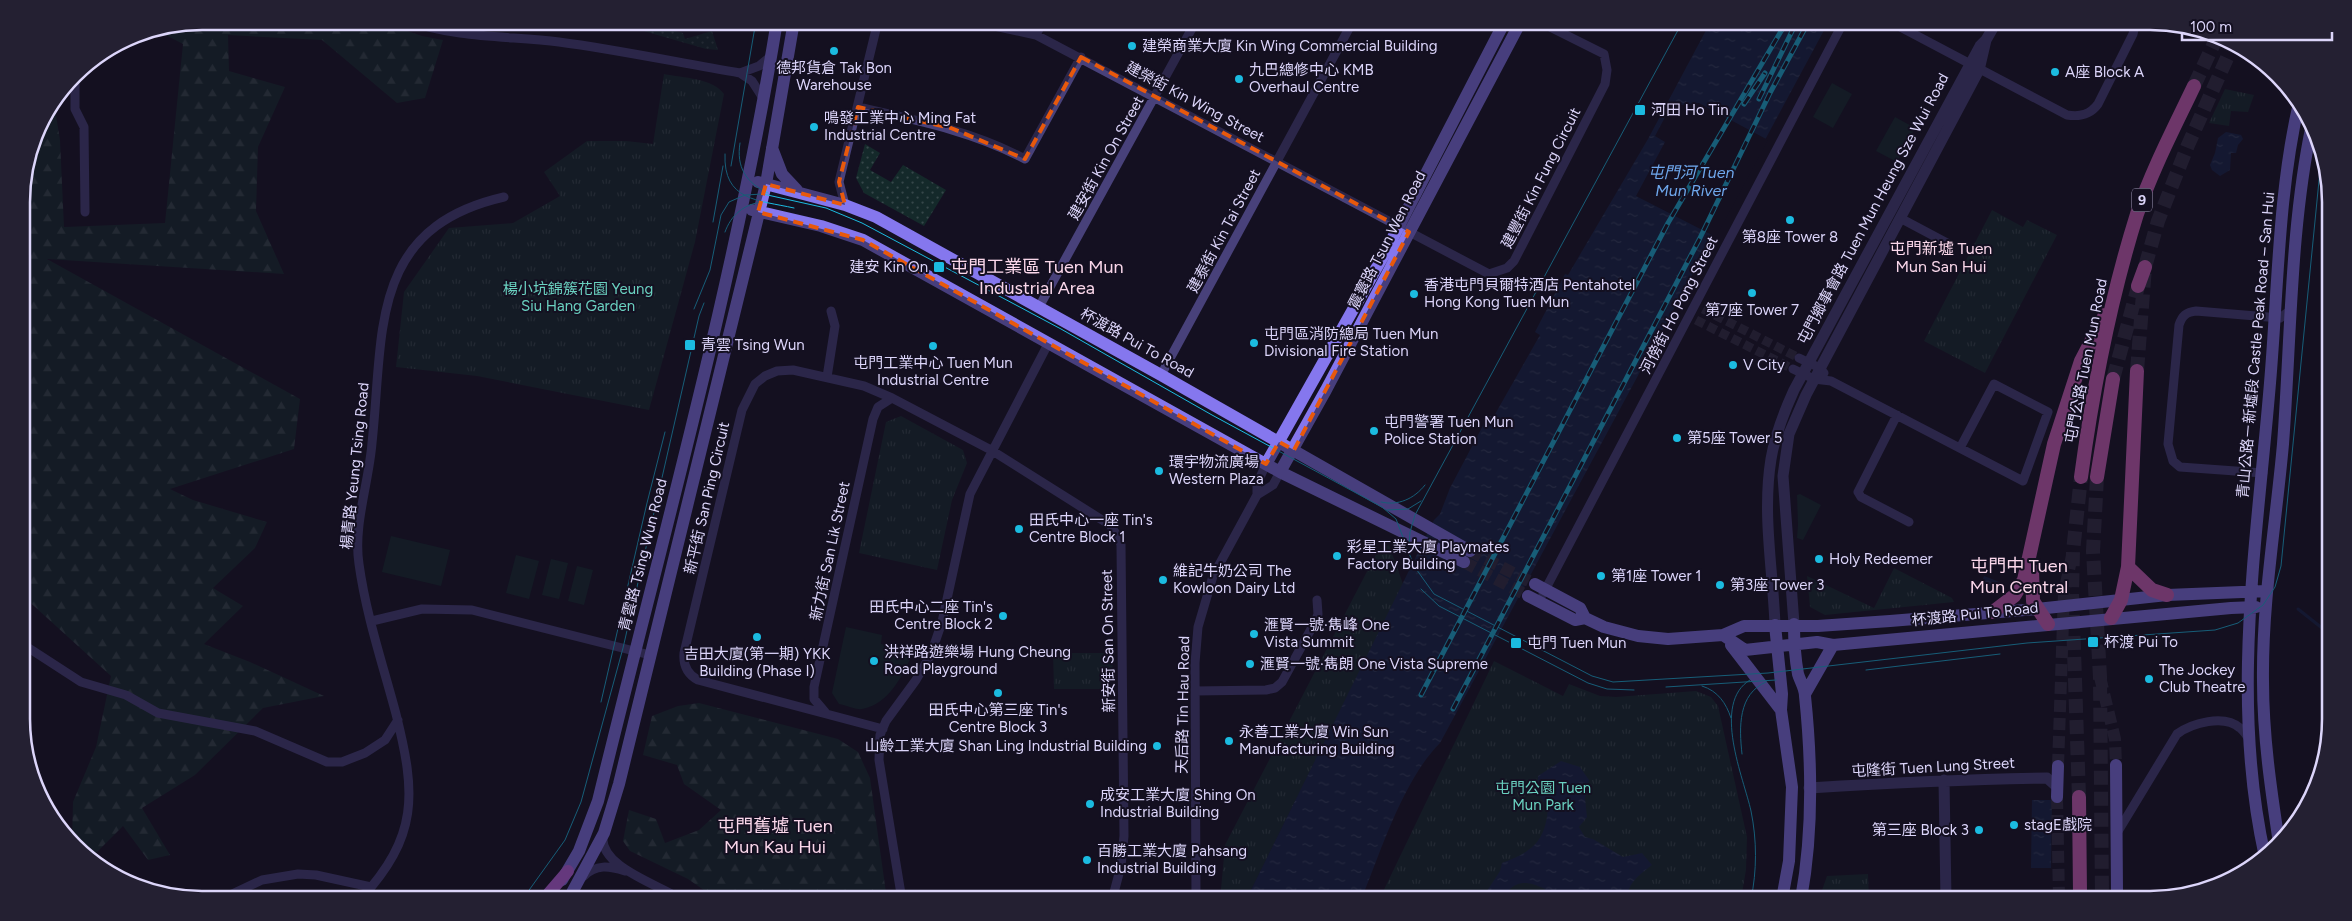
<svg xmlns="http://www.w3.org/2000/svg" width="2352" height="921" font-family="Figtree,'Noto Sans TC',sans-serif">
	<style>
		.grass { fill: url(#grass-dots) }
		.forest { fill: url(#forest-firs) }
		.park { fill: url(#park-tufts) }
		.garden { fill: #14292a }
		.water { fill: url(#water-ripples) }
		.pier { fill: #141021 }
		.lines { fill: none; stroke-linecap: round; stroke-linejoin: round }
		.stream { stroke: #152345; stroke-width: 3 }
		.minor-tunnel { stroke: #322e42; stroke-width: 9; stroke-dasharray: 9 4.5; stroke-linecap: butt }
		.secondary-tunnel { stroke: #322e42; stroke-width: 12; stroke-dasharray: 12 6; stroke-linecap: butt }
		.trunk-tunnel { stroke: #322e42; stroke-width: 14; stroke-dasharray: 14 7; stroke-linecap: butt }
		.minor { stroke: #48417a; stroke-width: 9 }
		.tertiary { stroke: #48417a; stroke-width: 11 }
		.secondary { stroke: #8577ee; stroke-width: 12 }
		.primary { stroke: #c769ed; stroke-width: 12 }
		.trunk { stroke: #d964c2; stroke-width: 14 }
		.tram { stroke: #1bbbe0; stroke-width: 1 }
		.rail-casing { stroke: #1bbbe0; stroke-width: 5 }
		.rail { stroke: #141021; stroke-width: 3; stroke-dasharray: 9; stroke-linecap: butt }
		.marked { fill: none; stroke: #e8590c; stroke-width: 4; stroke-dasharray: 10 6; stroke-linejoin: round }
		.poi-dot { fill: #1bbbe0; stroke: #141021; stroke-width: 2 }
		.labels { text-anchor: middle; stroke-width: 4; stroke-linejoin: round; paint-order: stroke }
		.shield { fill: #141021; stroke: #a09ab9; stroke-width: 1 }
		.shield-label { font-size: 14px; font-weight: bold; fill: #dcd5fa }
		.poi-label { font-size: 15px; fill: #dcd5fa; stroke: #141021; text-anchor: start }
		.street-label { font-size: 15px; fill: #dcd5fa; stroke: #141021 }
		.park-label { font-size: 15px; fill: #6ad1c0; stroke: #141021 }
		.water-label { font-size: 16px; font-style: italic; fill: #6fa8ed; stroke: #141021 }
		.neighbourhood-label { font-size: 16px; fill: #fad7ea; stroke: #141021 }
		.quarter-label { font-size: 18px; fill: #fad7ea; stroke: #141021 }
		.rim { fill: none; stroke: #dcd5fa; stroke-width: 2.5 }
	</style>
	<defs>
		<pattern id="grass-dots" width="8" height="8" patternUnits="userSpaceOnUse" patternTransform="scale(1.25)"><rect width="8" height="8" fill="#14292a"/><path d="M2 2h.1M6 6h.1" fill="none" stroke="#36474a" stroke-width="1.8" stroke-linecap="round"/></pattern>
		<pattern id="forest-firs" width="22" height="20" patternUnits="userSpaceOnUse" patternTransform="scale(1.25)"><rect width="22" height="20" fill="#14292a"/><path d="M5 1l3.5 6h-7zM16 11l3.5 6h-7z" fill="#36474a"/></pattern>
		<pattern id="park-tufts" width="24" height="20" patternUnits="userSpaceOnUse" patternTransform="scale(1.25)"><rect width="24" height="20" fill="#14292a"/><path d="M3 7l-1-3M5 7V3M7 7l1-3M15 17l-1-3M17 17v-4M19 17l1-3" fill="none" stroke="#36474a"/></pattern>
		<pattern id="water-ripples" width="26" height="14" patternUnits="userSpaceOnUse" patternTransform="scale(1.25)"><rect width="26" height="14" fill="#152345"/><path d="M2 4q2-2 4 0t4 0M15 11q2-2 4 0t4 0" fill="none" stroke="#364261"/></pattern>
	</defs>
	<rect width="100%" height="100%" fill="#141021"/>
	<!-- grass -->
	<path class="grass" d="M609,21h25l49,12 2,6 27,-8 6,19 -12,-1z
		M865,144l15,9 -10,17 21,12 12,-17 43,25 -22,36 -60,-33 -8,-15z"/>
	<!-- forest -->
	<path class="forest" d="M202,21h176l44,15 21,4 -18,58 -28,5 -75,-63 -94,-5 1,36 56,16 -27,60 -2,64 28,63 -237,-15 253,140 -6,50 -124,40 23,11 74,22 -12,26 -42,40 30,18 -39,38 46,18 74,34 -61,12 -68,67 -53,33 28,47 -22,5 -25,-34 -30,30 -21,-14 1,-40 23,-55 15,-71 -87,-79 -2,-407 18,-68 14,-19 6,37 4,87 101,-4 18,-179 -27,-14z
		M699,703l139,36 20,13 12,26 17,122h-169l-30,-21 -58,-28 -7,-10 6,-31 27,9 9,24 34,-13 22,-20 -37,-26 -7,-19 -34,-10 9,-39 26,-10z"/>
	<!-- park -->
	<path class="park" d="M664,74c19,4 49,4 60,20l-29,148 -46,168 -172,-34 -81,-9 8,-75 45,-64 64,-5 47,-27 -16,-24 43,-31h39l27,3z
		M2225,89l29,6 -6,17 -17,-1 -2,15 -20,-3z
		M1992,210l31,17 4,-7 30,15 -72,138 -61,-32z
		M901,416l62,34 4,13 -15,37 -15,70 -78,-17 27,-131z
		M1389,545l14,39 -157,316h-26l5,-55 150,-289 6,-8z
		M1894,568l58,30 2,4 -129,13 -15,-8 -3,-31 67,32z
		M1112,653l1,24 -12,12h-47l-1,-36z
		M1494,661l69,35 6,-12 31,12 16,1 80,-6 15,6 7,9 29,131 -1,33 -5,29 -362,1z
		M1868,874l1,25h-50l8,-23z"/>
	<!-- garden -->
	<path class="garden" d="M1832,83l20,11 -19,34 -20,-11z
		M1895,117l20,11 -18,34 -21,-11z
		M2322,365h8v30h-10z
		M2324,399l6,1v19h-7z
		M2321,423h9v20l-10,-1z
		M1800,494l21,11 -18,35 -6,-2 1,-13 -1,-30z
		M391,536l59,14 -9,36 -59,-14z
		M516,555l23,6 -10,38 -23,-6z
		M551,559l17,4 -9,36 -17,-4z
		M577,566l16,4 -9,35 -16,-4z
		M846,627l36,8 -1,9 33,7c-11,23 -24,53 -52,58 -6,1 -16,-4 -23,-5l-7,-11z"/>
	<!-- water -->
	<path class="water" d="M1711,21h118l-389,722c-37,37 -59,108 -79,157h-115l188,-380 6,-6 10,-26 38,-72h6l46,-81 -5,-3 30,-58 3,1 80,-136z
		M2226,132l15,3 2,4 -5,6 -2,8h-5l-1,17 -10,6 -8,-6 -2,-5 5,-12 3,-15z
		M1984,576l18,7 -5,11 -17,-7z
		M1561,761l19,6 9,13 -4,18 2,19 -8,10 6,10 8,2 30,18 19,-4 10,12c-13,10 -23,17 -26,34h-80l-1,-10c-22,-10 -30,-8 -45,11h-19l19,-29 2,-8c31,-12 43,-21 46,-55l-11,-16 1,-16z
		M2032,800h20l-1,68h-20z"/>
	<!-- pier -->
	<path class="pier" d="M1699,103l69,37 -52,97 -80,-41 29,-54 -10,-6 16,-30z"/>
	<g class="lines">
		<!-- stream -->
		<path class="stream" d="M2298,609l24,19 8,-1"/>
		<!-- minor-tunnel -->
		<path class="minor-tunnel" d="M1703,309l96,49
			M1696,320l97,49"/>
		<!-- secondary-tunnel -->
		<path class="secondary-tunnel" d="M1470,551l65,33
			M1464,562l64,34
			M2100,677l15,62 1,26
			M2058,766l6,-173 9,-42
			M2057,797l2,102"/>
		<!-- trunk-tunnel -->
		<path class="trunk-tunnel" d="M2194,86l23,-49
			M2137,371l8,-104 13,-46 30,-76 44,-98
			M2113,379l25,-92
			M2097,477l-4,74 7,126 2,222
			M2079,797l-7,-205 1,-41 8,-74"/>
		<!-- minor -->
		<path class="minor" d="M408,21c48,17 101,15 151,21 61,8 121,21 181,31l19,-7 12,-10
			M971,21l65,14 453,239 18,-6 7,-7 91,-177 2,-14 -3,-16 -66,-33
			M1889,21l178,94c13,2 23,0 31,-11l35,-70 3,-13
			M1036,35l7,-14
			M740,73l12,8 11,17
			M75,77v32l9,18 1,85
			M858,107c58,13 114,24 167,52l56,-102
			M845,205l-6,-23 39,-161
			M1900,218l47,25
			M1039,307l157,-286
			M1799,358l21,10 4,5
			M1793,369l21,10 17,2 192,100 25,-69 -54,-28 -34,64
			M1161,375l192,-354
			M827,377l8,-51 -4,-15
			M1897,415l-39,77 3,5 48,25
			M2263,473l-83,-6 -7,-6 -5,-17 11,-119c3,-9 7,-13 17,-14l84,7 11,-8
			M1257,495v-11l9,-20
			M1543,594l301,-573
			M372,621l50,-12 50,1 178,45
			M24,645l57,37 45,13 32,18 97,18 72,31h15l23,-9 20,-13 13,-20
			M1195,691l71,-1 9,-2 7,-6 34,-62 2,-6 -1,-14
			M825,712l-11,-13v-12l59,-268 5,-12 14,-9
			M883,729l-185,-49c-11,-6 -15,-15 -14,-27l58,-243 13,-26 10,-8 12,-5 16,-1 71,16 28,12 99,52 119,75 9,13 2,7 3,291 -3,30 -9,34
			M2117,833l60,-99c15,-11 47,-20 63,-6 4,3 7,8 10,13
			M603,836c-4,31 57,49 79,64
			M584,876c12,-12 25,-10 41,-5
			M202,900l28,-5 32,-15 36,-6 18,1 55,12
			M360,900c59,-64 56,-106 36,-186 -13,-49 -30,-99 -37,-150 -6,-38 10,-82 13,-121 12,-110 -4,-215 132,-246
			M902,900l-23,-140 1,-25 6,-14 30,-41 15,-26 11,-32 28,-128 78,-150
			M1196,900l-1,-237 3,-36 15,-51 44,-81 16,-10 7,-13"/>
		<!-- tertiary -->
		<path class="tertiary" d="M1794,624l-11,-148 6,-42 17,-39 173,-325 7,-30
			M1775,625c-2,-55 -13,-111 -4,-166 4,-24 13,-47 23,-69l186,-344 6,-6 11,-19
			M1944,780l2,119
			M1809,788c80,-5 159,-9 238,-10l9,8"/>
		<!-- secondary -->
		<path class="secondary" d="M772,148l10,26 15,16
			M758,182l87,23 31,12 285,158 309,176
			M752,210l69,16 42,14 417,232 184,90
			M1266,464l120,-213 119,-230
			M1280,472l46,-82 195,-369
			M1535,584l45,24 5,10 19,9 34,9 30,3 55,-4 21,-9h74l72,-5 147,-12 130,-14 100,-4
			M1528,596l47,24 10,-2
			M1794,624c0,17 1,34 4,50 2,7 7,14 7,22 7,67 8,138 -4,203
			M1775,625l7,69 -1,16 11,77 -3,74 -7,38
			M1723,635l22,15 72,-8 16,3 398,-37 25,-1
			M1731,645l50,65
			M1805,694l28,-49
			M2116,765l1,128
			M2057,797l1,-31
			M2279,843c-8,-53 -16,-107 -16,-162 -1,-79 13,-158 20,-237 8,-106 7,-215 29,-320
			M2265,857c-35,-157 -8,-316 5,-474 8,-93 8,-189 29,-280
			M562,880l17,-29 19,-50c63,-259 136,-516 179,-780
			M568,900l36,-67 15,-49 147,-600 28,-163"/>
		<!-- primary -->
		<path class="primary" d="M543,900l25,-29"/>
		<!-- trunk -->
		<path class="trunk" d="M2138,286l7,-19
			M2081,477c12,-89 29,-177 56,-263 15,-44 37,-86 57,-128
			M2097,477l16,-98
			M2128,567l24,23 15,5
			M2032,570l1,31 15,23
			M1993,612l21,-16 10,-16 30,-136 27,-83 24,-46
			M2111,618l10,-18 7,-33 9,-196
			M2079,797l1,97"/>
		<!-- tram -->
		<path class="tram" d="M740,143c-4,24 6,40 28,50
			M725,154c-2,47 33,46 69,54
			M731,166l25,-145
			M713,222l10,-56
			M725,232c6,-17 19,-28 37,-30
			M694,309l16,-39 11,-55 8,-13 16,-7 18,-1 63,14 36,15 199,106 151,86 170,92 14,12 18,47 20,28 158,82 21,6 155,-9 259,-30 188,-13 23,-7 25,-18 12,-18 6,-21 41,-416
			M1381,502c17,4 33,-3 44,-17
			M1387,510l21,-1 13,-8
			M1409,546l1,-14 5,-17 268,-494
			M1421,589l18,17 149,77 19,6 27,1
			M1866,670l134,-16
			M1750,680c-39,23 -6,99 1,131 6,29 6,60 0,88
			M1702,686c16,5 24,17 29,32
			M1666,687l110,-7
			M601,702l46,-199 18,-71
			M1742,754c-3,-27 -4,-60 24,-72
			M522,900l43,-60 16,-38 42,-154 76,-332 5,-13"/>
		<defs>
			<path id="rail" d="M1759,99l38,-78
				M1744,104l21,-31
				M1421,695l247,-472 119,-202
				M1453,709l246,-469 71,-147 39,-72"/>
		</defs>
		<!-- rail casing -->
		<use href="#rail" class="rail-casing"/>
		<!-- rail -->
		<use href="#rail" class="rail"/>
	</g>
	<!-- marked area -->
	<path d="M0 0H2352V921H0ZM1081,57l328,175 -115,218 -15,-8 -13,22 -403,-224 -105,-28 8,-28 79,21 -6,-23 19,-75 93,21 74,31z" fill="#141021" fill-opacity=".55" fill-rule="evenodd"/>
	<path class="marked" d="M1081,57l328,175 -115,218 -15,-8 -13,22 -403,-224 -105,-28 8,-28 79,21 -6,-23 19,-75 93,21 74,31z"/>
	<!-- markers -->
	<g class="poi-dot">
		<circle cx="1132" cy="46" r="5"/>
		<circle cx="834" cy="51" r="5"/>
		<circle cx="2055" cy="72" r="5"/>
		<circle cx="1239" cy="79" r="5"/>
		<rect x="1634" y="104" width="12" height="12" rx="2.5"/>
		<circle cx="814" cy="127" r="5"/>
		<circle cx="1790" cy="220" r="5"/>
		<rect x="933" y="261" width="12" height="12" rx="2.5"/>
		<circle cx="1752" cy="293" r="5"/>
		<circle cx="1414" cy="294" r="5"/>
		<circle cx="1254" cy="343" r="5"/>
		<rect x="684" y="339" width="12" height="12" rx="2.5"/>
		<circle cx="933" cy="346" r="5"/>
		<circle cx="1733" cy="365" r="5"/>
		<circle cx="1374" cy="431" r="5"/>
		<circle cx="1677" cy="438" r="5"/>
		<circle cx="1159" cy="471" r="5"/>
		<circle cx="1019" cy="529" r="5"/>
		<circle cx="1337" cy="556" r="5"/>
		<circle cx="1819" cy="559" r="5"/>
		<circle cx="1601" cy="576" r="5"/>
		<circle cx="1163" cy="580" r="5"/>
		<circle cx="1720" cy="585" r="5"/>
		<circle cx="1003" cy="616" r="5"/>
		<circle cx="1254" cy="634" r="5"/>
		<circle cx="757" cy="637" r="5"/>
		<rect x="2087" y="636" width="12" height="12" rx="2.5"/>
		<rect x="1510" y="637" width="12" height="12" rx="2.5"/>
		<circle cx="874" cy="661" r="5"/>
		<circle cx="1250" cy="664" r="5"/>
		<circle cx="2149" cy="679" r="5"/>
		<circle cx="998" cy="693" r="5"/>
		<circle cx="1229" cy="741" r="5"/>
		<circle cx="1157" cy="746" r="5"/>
		<circle cx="1090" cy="804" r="5"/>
		<circle cx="2014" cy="825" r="5"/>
		<circle cx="1979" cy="830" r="5"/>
		<circle cx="1087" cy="860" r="5"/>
	</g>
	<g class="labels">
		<!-- shield labels -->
		<rect class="shield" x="2132" y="188.5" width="20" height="23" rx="4"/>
		<g class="shield-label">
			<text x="2142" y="205">9</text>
		</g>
		<!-- poi labels -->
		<g class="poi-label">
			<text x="1142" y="51">建榮商業大廈 Kin Wing Commercial Building</text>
			<text x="834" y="73" text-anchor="middle">德邦貨倉 Tak Bon<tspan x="834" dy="17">Warehouse</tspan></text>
			<text x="1249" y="75">九巴總修中心 KMB<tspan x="1249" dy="17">Overhaul Centre</tspan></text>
			<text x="2065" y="77">A座 Block A</text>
			<text x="1651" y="115">河田 Ho Tin</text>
			<text x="824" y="123">鳴發工業中心 Ming Fat<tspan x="824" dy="17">Industrial Centre</tspan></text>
			<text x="1790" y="242" text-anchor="middle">第8座 Tower 8</text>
			<text x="928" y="272" text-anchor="end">建安 Kin On</text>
			<text x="1424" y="290">香港屯門貝爾特酒店 Pentahotel<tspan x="1424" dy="17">Hong Kong Tuen Mun</tspan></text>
			<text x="1752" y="315" text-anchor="middle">第7座 Tower 7</text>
			<text x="1264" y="339">屯門區消防總局 Tuen Mun<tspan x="1264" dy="17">Divisional Fire Station</tspan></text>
			<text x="701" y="350">青雲 Tsing Wun</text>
			<text x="933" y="368" text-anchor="middle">屯門工業中心 Tuen Mun<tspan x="933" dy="17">Industrial Centre</tspan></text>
			<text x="1743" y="370">V City</text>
			<text x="1384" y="427">屯門警署 Tuen Mun<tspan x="1384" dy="17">Police Station</tspan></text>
			<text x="1687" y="443">第5座 Tower 5</text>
			<text x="1169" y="467">環宇物流廣場<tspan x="1169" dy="17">Western Plaza</tspan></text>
			<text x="1029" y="525">田氏中心一座 Tin's<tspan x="1029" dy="17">Centre Block 1</tspan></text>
			<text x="1347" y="552">彩星工業大廈 Playmates<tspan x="1347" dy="17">Factory Building</tspan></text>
			<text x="1829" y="564">Holy Redeemer</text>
			<text x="1173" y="576">維記牛奶公司 The<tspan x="1173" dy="17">Kowloon Dairy Ltd</tspan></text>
			<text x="1611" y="581">第1座 Tower 1</text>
			<text x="1730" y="590">第3座 Tower 3</text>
			<text x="993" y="612" text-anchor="end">田氏中心二座 Tin's<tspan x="993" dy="17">Centre Block 2</tspan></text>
			<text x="1264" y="630">滙賢一號·雋峰 One<tspan x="1264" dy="17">Vista Summit</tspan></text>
			<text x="2104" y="647">杯渡 Pui To</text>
			<text x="1527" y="648">屯門 Tuen Mun</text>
			<text x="884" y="657">洪祥路遊樂場 Hung Cheung<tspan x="884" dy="17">Road Playground</tspan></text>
			<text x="757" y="659" text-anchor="middle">吉田大廈(第一期) YKK<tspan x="757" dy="17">Building (Phase I)</tspan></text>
			<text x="1260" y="669">滙賢一號·雋朗 One Vista Supreme</text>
			<text x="2159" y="675">The Jockey<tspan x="2159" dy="17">Club Theatre</tspan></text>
			<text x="998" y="715" text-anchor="middle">田氏中心第三座 Tin's<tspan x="998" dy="17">Centre Block 3</tspan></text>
			<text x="1239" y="737">永善工業大廈 Win Sun<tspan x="1239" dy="17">Manufacturing Building</tspan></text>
			<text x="1147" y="751" text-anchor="end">山齡工業大廈 Shan Ling Industrial Building</text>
			<text x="1100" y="800">成安工業大廈 Shing On<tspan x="1100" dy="17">Industrial Building</tspan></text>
			<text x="2024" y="830">stagE戲院</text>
			<text x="1969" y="835" text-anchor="end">第三座 Block 3</text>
			<text x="1097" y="856">百勝工業大廈 Pahsang<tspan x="1097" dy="17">Industrial Building</tspan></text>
		</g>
		<!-- street labels -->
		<g class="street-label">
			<text transform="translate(1195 102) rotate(28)" y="5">建榮街 Kin Wing Street</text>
			<text transform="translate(1106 158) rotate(-61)" y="5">建安街 Kin On Street</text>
			<text transform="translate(1541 178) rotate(-63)" y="5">建豐街 Kin Fung Circuit</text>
			<text transform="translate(1873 209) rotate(-62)" y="5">屯門鄉事會路 Tuen Mun Heung Sze Wui Road</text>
			<text transform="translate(1224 231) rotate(-62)" y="5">建泰街 Kin Tai Street</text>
			<text transform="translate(1387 240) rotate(-63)" y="5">震寰路 Tsun Wen Road</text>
			<text transform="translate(1679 305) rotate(-63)" y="5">河傍街 Ho Pong Street</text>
			<text transform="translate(1137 343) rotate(29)" y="5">杯渡路 Pui To Road</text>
			<text transform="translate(2256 345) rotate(-85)" y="5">青山公路－新墟段 Castle Peak Road – San Hui</text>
			<text transform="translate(2086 361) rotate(-79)" y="5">屯門公路 Tuen Mun Road</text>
			<text transform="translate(355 466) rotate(-84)" y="5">楊青路 Yeung Tsing Road</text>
			<text transform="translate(707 498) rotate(-77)" y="5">新平街 San Ping Circuit</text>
			<text transform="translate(830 551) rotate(-78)" y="5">新力街 San Lik Street</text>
			<text transform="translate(643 555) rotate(-76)" y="5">青雲路 Tsing Wun Road</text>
			<text transform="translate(1975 614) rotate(-6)" y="5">杯渡路 Pui To Road</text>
			<text transform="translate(1108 641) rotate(-91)" y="5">新安街 San On Street</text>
			<text transform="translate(1183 705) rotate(-89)" y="5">天后路 Tin Hau Road</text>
			<text transform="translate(1933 767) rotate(-3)" y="5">屯隆街 Tuen Lung Street</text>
		</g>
		<!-- park labels -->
		<g class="park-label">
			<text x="578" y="294">楊小坑錦簇花園 Yeung<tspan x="578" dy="17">Siu Hang Garden</tspan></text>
			<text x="1543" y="793">屯門公園 Tuen<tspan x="1543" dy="17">Mun Park</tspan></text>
		</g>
		<!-- water labels -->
		<g class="water-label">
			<text x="1691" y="178">屯門河 Tuen<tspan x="1691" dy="18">Mun River</tspan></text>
		</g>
		<!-- neighbourhood labels -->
		<g class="neighbourhood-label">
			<text x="1941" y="254">屯門新墟 Tuen<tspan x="1941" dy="18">Mun San Hui</tspan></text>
		</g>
		<!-- quarter labels -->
		<g class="quarter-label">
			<text x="1037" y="273">屯門工業區 Tuen Mun<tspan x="1037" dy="21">Industrial Area</tspan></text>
			<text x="2019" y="572">屯門中 Tuen<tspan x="2019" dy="21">Mun Central</tspan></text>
			<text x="775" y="832">屯門舊墟 Tuen<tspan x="775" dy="21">Mun Kau Hui</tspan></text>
		</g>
	</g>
	<!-- crop -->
	<path d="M0 0H2352V921H0ZM202 30H2150A172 172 0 0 1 2322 202V719A172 172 0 0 1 2150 891H202A172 172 0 0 1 30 719V202A172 172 0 0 1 202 30Z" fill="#242032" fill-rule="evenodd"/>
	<path class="rim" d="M202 30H2150A172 172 0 0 1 2322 202V719A172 172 0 0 1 2150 891H202A172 172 0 0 1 30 719V202A172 172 0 0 1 202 30Z"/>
	<!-- scale -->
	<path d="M2182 32v8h150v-8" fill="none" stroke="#dcd5fa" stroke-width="2.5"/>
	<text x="2190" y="32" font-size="15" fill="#dcd5fa" stroke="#141021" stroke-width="4" paint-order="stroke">100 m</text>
</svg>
